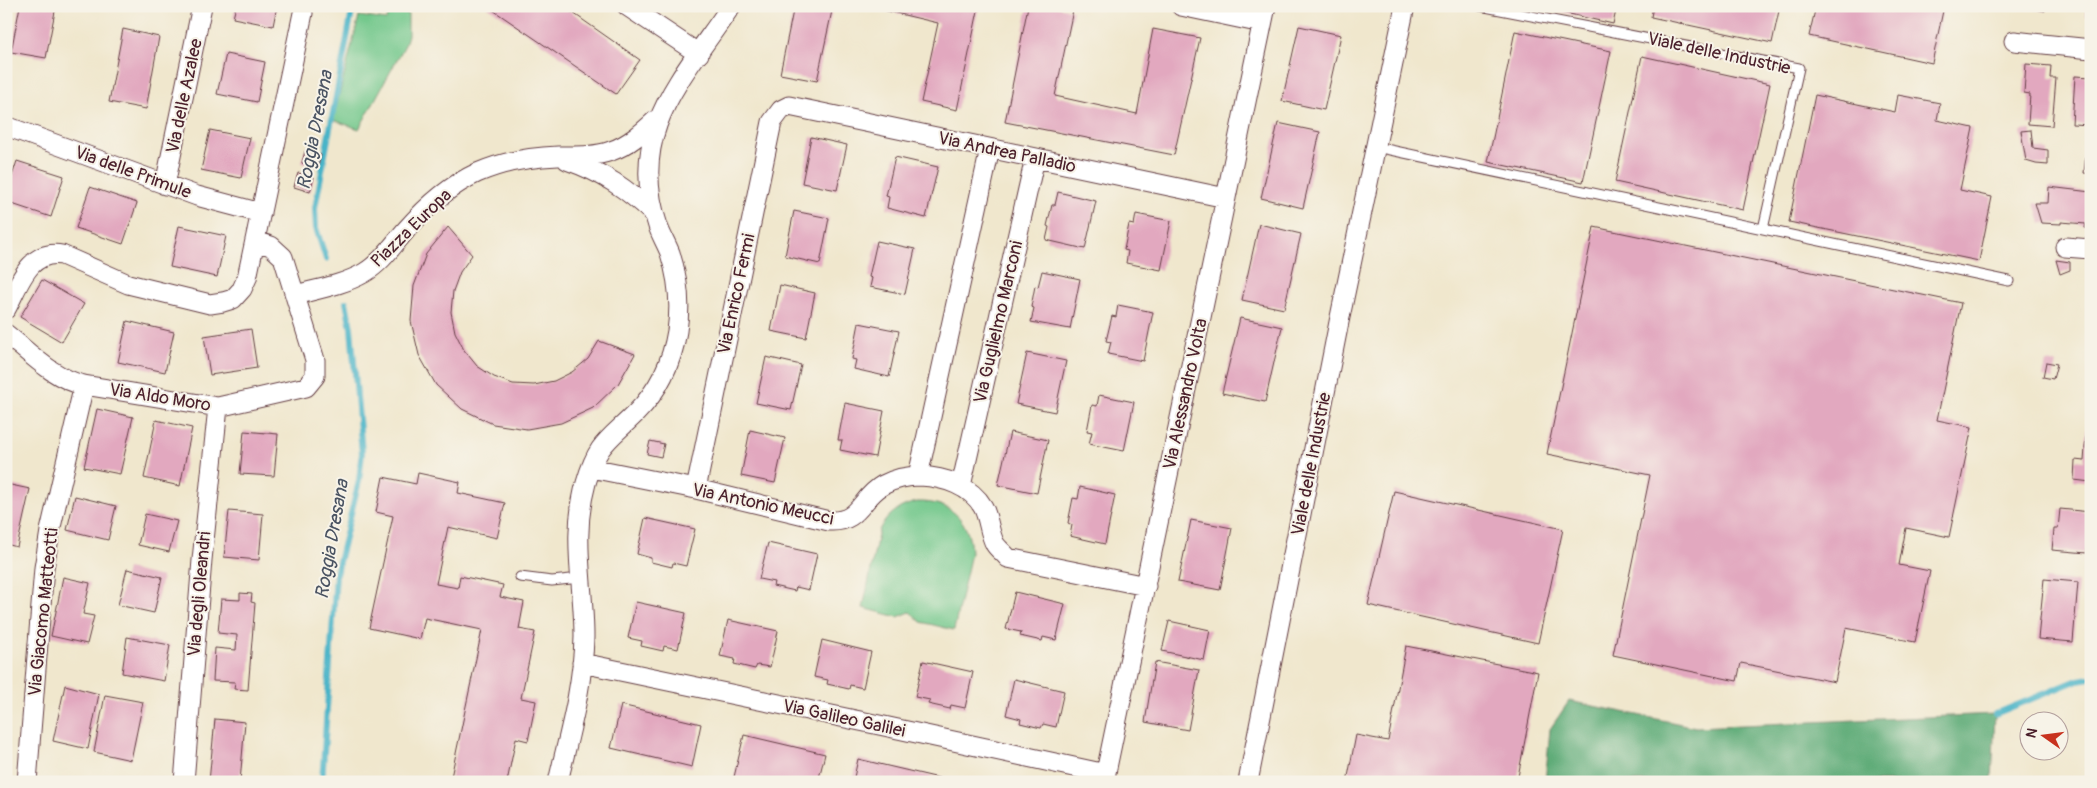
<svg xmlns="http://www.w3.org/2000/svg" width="2097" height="788" font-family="Pangolin,sans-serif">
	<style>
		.green { fill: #73c88c; stroke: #5e745c }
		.forest { fill: #5eac78; stroke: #546652 }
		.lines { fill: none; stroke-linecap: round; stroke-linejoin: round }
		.stream { stroke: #4ab4c8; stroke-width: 6 }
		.building { fill: #e2a8bf }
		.service-casing { stroke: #633d43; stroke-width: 11 }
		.minor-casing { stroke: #633d43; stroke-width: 21 }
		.service { stroke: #fff; stroke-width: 9 }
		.minor { stroke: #fff; stroke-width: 19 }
		.labels { text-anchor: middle; stroke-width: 4; stroke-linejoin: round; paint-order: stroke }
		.street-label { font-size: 18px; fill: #4a1f2b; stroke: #f7f3e8 }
		.water-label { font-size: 19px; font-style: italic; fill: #4a5362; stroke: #f7f3e8 }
	</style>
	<rect width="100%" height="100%" fill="#f7f3e8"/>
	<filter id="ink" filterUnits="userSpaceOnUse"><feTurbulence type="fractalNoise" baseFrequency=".02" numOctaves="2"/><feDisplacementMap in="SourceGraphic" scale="10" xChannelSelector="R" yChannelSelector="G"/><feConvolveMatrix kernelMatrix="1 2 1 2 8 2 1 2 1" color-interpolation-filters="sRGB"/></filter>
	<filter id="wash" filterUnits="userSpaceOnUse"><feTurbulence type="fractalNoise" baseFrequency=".0096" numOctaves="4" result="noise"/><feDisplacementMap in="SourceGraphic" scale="20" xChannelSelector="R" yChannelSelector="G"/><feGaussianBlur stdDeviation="1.12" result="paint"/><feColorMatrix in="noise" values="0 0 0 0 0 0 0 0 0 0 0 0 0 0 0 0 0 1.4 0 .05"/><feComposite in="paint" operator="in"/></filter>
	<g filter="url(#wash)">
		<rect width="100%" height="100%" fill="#f0e7cd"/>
		<!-- green -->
		<path class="green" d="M392,6h16v29l-3,10 -46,84 -26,-9 26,-104 27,4z
			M917,502c34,-1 53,18 54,51l-17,77 -33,-8 -11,-10 -12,5 -35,-9 16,-78c9,-16 20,-24 38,-28z"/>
		<!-- forest -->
		<path class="forest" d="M1569,701l127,26 299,-13 -3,68h-447l5,-53z"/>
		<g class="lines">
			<!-- stream -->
			<path class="stream" d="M326,259l-10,-31 -1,-20 38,-202
				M1995,714l83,-34 13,-2
				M322,782l14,-208 23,-93 3,-28 -11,-125 -5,-26"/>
		</g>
		<g id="blocks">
			<!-- building -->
			<path class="building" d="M20,6h36l-10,52 -35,-6z
				M236,6h41l-4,20 -40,-8z
				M487,6h76l77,54 -24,34z
				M794,6h39l-16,75 -37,-7z
				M866,6h113l-22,104 -36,-8 17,-79z
				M1028,6h24l21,4 -18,86 82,18 16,-85 47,9 -26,117 -169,-33z
				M1535,6h82l-4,18z
				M1653,6h127l-8,37 -121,-26z
				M1816,6h128l-12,57 -123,-27z
				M2017,6h29l-1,5z
				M2086,6h5v11l-6,-1z
				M1299,26l42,9 -17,75 -42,-9z
				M123,29l36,8 -13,72 -37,-7z
				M1515,31l96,20 -28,131 -95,-20z
				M226,54l39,8 -8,40 -40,-8z
				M1642,56l128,28 -27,126 -128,-28z
				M2026,64l25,2 -1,12h6l-4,48 -24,-2 2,-30 -6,-1z
				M2075,76l16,1v48l-19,-1z
				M1815,95l80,17 3,-17 42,8 -3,17 36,8 -13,62 32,7 -13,64 -190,-39z
				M1278,123l42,9 -17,76 -42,-10z
				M210,130l40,8 -9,40 -40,-8z
				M2031,130l2,18 15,2v15l-12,-1 -10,-3 -5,-30z
				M811,137l36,8 -10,45 -35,-7z
				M305,151l16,4 -3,12 -16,-4z
				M2086,153h5v21l-7,-1z
				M895,157l43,10 -12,51 -39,-10 2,-11 -3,-1z
				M17,161l47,15 -13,41 -45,-15v-8z
				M298,173l16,4 -4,15 -16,-5z
				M90,187l47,16 -14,41 -47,-16z
				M2049,187l42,5v37l-6,-1 1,-4 -25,-2v2l-20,-1 -6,-20h13z
				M1058,192l38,9 -11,48 -39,-9 3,-13 -2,-1 5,-21h3z
				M794,211l35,7 -9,46 -35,-8z
				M1136,214l35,7 -10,49 -35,-7 2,-12 -4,-1 5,-26 5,1z
				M1259,224l42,10 -17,75 -42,-9z
				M179,226l47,10 -9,41 -47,-10z
				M448,227l24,28 -12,17 -7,19 -2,21 4,20 9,18 13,16 17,11 19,7 21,1 20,-4 18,-9 16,-13 11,-18 36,13 -17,30 -25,24 -32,15 -34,6 -34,-5 -31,-15 -26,-24 -17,-30 -8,-34 3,-35 12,-32z
				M1594,227l367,76 -24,117 35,7 -23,110 -43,-9 -7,37 31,6 -15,71 -69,-14 -11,54 -94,-19 -4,18 -124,-26 37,-180 -103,-21z
				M877,241l38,8 -10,45 -35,-7 2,-9 -3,-1z
				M2056,260l14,2v8l-10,4z
				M1042,271l38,8 -10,50 -39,-7 3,-14 -3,-1 4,-21 3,1z
				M42,280l42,24 -22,38 -42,-25z
				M780,285l35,8 -9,45 -35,-7z
				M1118,305l35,7 -10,49 -35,-7 3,-12 -5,-1 6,-25 4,1z
				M1240,318l42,9 -17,75 -43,-9z
				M127,321l47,11 -9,40 -47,-10z
				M859,323l40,8 -10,46 -35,-8 2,-9 -4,-1z
				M251,329l6,39 -47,7 -6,-39z
				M1027,353l39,8 -11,51 -39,-8z
				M766,357l35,8 -10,45 -35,-7z
				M2046,362l11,2 -4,15 -10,-2z
				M1099,395l35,7 -10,49 -35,-7 3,-12 -5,-1 5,-26 5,1z
				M845,403l39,8 -9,46 -35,-7 2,-10h-4z
				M97,409l36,8 -13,57 -36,-7z
				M156,420l36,8 -12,58 -36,-8z
				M2087,422h4v60l-17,-2 1,-20 9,1z
				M750,430l35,8 -10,45 -34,-7z
				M244,431l34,3 -4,42 -34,-2z
				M1010,432l38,8 -11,53 -39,-8z
				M650,441l14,3 -3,13 -14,-3z
				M418,473l42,9 -2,11 47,10 -8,35 -49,-11 -12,57 22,4 2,-12 43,9 -3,12 24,5 -5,27 16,3 -14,66 15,3 -8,40 -12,-3 -9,44h-57l32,-152 -57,-12 -5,21 -51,-11 24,-112 -17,-4 7,-35 33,7z
				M6,484l24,5 -13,58 -11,-3z
				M1080,487l35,8 -10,49 -35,-8 2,-11 -4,-2 5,-25 5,1z
				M1394,491l169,38 -25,114 -170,-38z
				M75,496l41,10 -8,34 -41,-10z
				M2060,509l31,3v20h-2l-2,21 -35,-3 2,-21h4z
				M229,511l34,3 -4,46 -35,-3z
				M145,514l32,7 -8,31 -31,-7z
				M645,518l50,11 -9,37 -13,-3 -1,4 -21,-5v-4l-14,-4z
				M1191,520l41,8 -12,62 -42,-8z
				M768,543l49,11 -8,36 -13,-3 -1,4 -22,-5 1,-4 -15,-3z
				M127,569l35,8 -8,36 -36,-8z
				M63,577l27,6 -7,31 11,2 -7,28 -36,-8z
				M2044,579l34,3 -5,60 -35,-3z
				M1015,592l50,12 -9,36 -13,-3 -1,4 -22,-5 1,-4 -15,-3z
				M240,593l12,1 -1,8 4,1 -7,87 -14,-1 1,-7 -22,-1 2,-33 21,2 1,-15 -19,-2 3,-34 19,1z
				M636,602l50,11 -8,36 -14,-3 -1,5 -22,-5 1,-5 -14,-3z
				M728,620l50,11 -8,36 -13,-2 -2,4 -21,-5 1,-5 -15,-3z
				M1169,621l41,9 -6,30 -42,-9z
				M127,637l43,8 -6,36 -42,-8z
				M822,640l49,12 -8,36 -13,-3 -1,4 -22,-5 1,-4 -14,-3z
				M1406,646l132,26 -21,110h-85l-18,-4 -1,4h-66l9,-47 32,6z
				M923,661l50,11 -8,36 -14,-3 -1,4 -22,-5 2,-4 -15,-3z
				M1155,662l44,8 -11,60 -43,-8z
				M1014,679l50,12 -8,36 -13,-3 -2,4 -21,-5 1,-4 -15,-4z
				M65,685l34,9 -11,55 -35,-8z
				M105,695l38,7 -12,58 -37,-8z
				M621,705l80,19 -9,43 -81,-19z
				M215,719l30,3 -5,60h-31z
				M744,735l81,19 -7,28h-65l-19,-5z
				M858,759l81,19 -1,4h-85z"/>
		</g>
	</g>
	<g filter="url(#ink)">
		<use href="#blocks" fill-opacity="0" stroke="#633d43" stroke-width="1"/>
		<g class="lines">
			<defs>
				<path id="service" d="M1480,6l319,62 -36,161
					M1376,147l633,134
					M520,577l32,4 28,-3"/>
				<path id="minor" d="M627,6l72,48
					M1181,6l81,17
					M2014,41l77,8
					M6,126l191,70 64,17
					M567,160c37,13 60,29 88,55
					M165,185l37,-179
					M2065,247l26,2
					M295,295c23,-6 48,-10 69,-22 17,-10 29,-28 42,-43 20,-23 43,-44 71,-57 25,-11 54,-16 81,-17 18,0 36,1 53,-5 18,-6 33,-20 46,-32
					M6,309c13,-24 23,-60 56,-54l66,29 82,20 13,-2 10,-3 9,-10 5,-11 56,-265
					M6,334c24,19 48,45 78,51l134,22 88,-20 9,-11v-16l-32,-103 -12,-11 -16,-5
					M591,468l105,21 133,32c31,2 31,-23 54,-36 11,-6 25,-9 37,-9 24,1 51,10 63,31 6,11 6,26 12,37 3,5 9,9 13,14l138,28
					M918,476l72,-327
					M961,486l74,-328
					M696,489l76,-367 9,-12 8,-4 437,92
					M582,663l302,63 222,48
					M27,782l17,-214 6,-37 34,-146
					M184,782l18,-222 16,-153
					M558,782c11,-48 25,-95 26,-145 0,-53 -13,-100 2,-154 12,-41 22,-42 50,-70 22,-22 36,-51 41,-82 4,-26 1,-53 -7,-78 -4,-10 -9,-18 -12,-27 -32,-94 24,-147 73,-220
					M1104,782l162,-776
					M1248,782l91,-460 66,-316"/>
			</defs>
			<!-- service casing -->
			<use href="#service" class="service-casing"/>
			<!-- minor casing -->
			<use href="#minor" class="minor-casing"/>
			<!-- service -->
			<use href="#service" class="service"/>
			<!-- minor -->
			<use href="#minor" class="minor"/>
		</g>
	</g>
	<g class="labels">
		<!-- street labels -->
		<g class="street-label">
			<text transform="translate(1719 53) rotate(12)" y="6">Viale delle Industrie</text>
			<text transform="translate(184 96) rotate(-78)" y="6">Via delle Azalee</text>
			<text transform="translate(1007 152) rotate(12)" y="6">Via Andrea Palladio</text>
			<text transform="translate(133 172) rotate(20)" y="6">Via delle Primule</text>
			<text transform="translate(411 228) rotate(-44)" y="6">Piazza Europa</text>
			<text transform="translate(736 294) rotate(-78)" y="6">Via Enrico Fermi</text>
			<text transform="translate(998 322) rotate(-77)" y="6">Via Guglielmo Marconi</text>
			<text transform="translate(1185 394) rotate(-78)" y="6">Via Alessandro Volta</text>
			<text transform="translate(160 397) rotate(9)" y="6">Via Aldo Moro</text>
			<text transform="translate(1311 464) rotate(-79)" y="6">Viale delle Industrie</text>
			<text transform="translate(763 504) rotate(12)" y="6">Via Antonio Meucci</text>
			<text transform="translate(199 594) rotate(-85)" y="6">Via degli Oleandri</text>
			<text transform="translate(43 612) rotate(-84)" y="6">Via Giacomo Matteotti</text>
			<text transform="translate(844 718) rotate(12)" y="6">Via Galileo Galilei</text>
		</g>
		<!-- water labels -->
		<g class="water-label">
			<text transform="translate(314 130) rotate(-79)" y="7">Roggia Dresana</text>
			<text transform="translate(331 539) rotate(-80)" y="7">Roggia Dresana</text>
		</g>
	</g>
	<!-- margin -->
	<rect width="2097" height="788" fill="none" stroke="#f7f3e8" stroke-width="25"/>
	<!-- north arrow -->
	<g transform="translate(2044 736) rotate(284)"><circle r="24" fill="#f7f3e8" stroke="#b29e9c"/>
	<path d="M0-4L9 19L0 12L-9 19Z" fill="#c8321e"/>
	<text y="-8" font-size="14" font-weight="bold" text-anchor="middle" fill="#4a1f2b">N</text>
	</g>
</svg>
